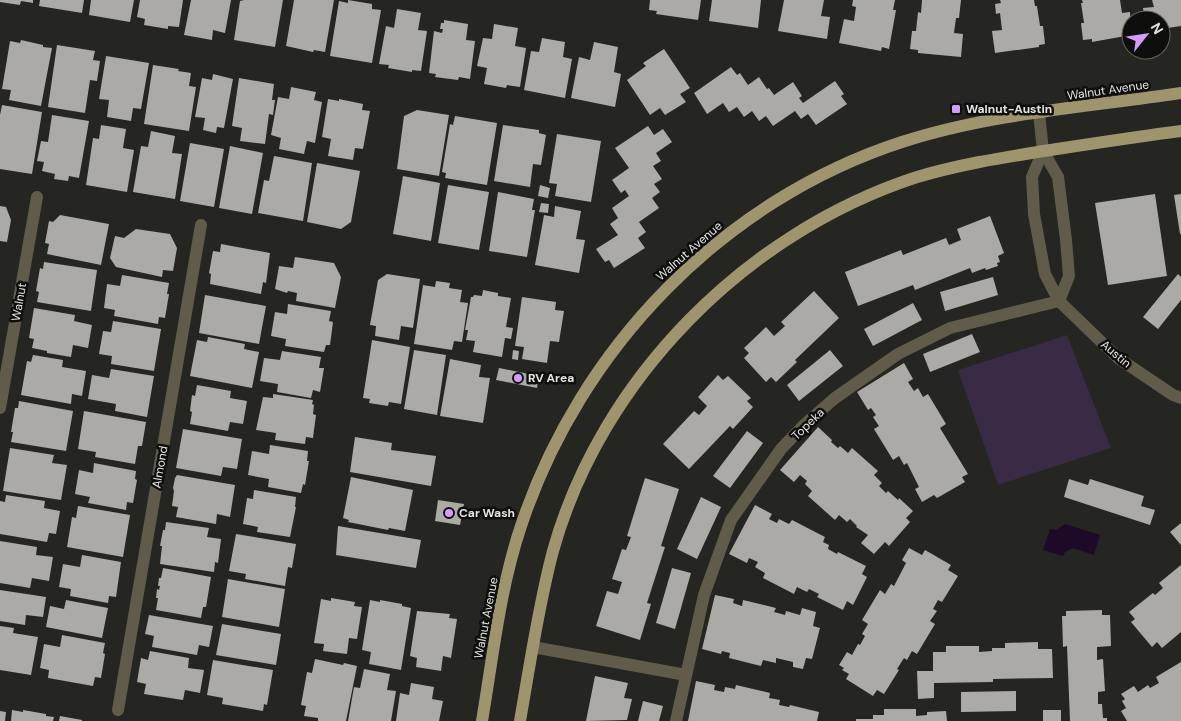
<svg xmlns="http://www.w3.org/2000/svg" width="1181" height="721" font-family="'DM Sans',sans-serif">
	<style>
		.green { fill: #392a45 }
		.water { fill: #1d0a29 }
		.building { fill: #abaaa5 }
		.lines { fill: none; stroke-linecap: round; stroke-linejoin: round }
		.minor { stroke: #615c4a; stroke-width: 12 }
		.major { stroke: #9e946e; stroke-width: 12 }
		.poi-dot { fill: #d39cfc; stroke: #0e0e0c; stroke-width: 2 }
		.labels { text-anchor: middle; stroke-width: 5; stroke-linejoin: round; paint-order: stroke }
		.street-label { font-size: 12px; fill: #e4e3e1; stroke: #0e0e0c }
		.poi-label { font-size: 12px; font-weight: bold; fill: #e4e3e1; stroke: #0e0e0c; text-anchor: start }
	</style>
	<rect width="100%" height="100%" fill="#252521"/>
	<!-- green -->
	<path class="green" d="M1067,335l44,113 -113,37 -40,-115z"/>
	<!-- water -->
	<path class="water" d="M1065,524l35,11 -6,20 -21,-7 -8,4 -2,4 -20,-6 7,-21 6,1z"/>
	<!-- building -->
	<path class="building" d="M0,0h33v3l-12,-2 -1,4 -20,-3z
		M40,0h44l-2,13 -43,-7z
		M91,0h43l-4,22 -41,-7z
		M140,0h43l-4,27 -11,-1v3l-24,-4 1,-6 -8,-2z
		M191,0h40l-6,33 -12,-3 -1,10 -28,-5z
		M244,0h39l-8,47 -41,-7 6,-39z
		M294,0h40l-9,52 -11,-2 -1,2 -27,-6z
		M348,0l24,4v5l9,1 -9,53 -42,-7 9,-55 9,2z
		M650,0h51l-3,20 -42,-6 1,-3 -8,-1z
		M712,0h49l-3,28 -49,-7z
		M784,0h40l-3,16 9,1 -3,22 -49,-8z
		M853,0h42l-2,10h3l-7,39 -7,-2 -1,4 -42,-8 5,-24 10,2 2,-14 -4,-1z
		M922,0h39l-2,18h-3l-2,15 9,1 -2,23 -43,-4v-3l-8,-1 2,-18h4l2,-19 3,1z
		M1000,0h34l1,6h2l3,20h3l2,18 -6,1v2l-44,6 -3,-22 10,-1 -2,-17 -4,1 -1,-10 6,-1z
		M1082,0h38l2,13 8,-1 1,23 -39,7v-3l-9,1 -2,-17h3l-3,-20h2z
		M1152,0h29v26l-20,3v-9h-16l-2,-12 11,-1z
		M397,9l24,4 -3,17 9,1 -6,40 -9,-1v2l-24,-4 1,-3 -10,-1 7,-38 8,2z
		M444,20l24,4 -2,16 9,1 -5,38 -11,-2 -1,3 -23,-3 1,-3 -7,-1 5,-42 8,2 1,-4h-3l1,-6h3z
		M494,24l24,4 -3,18 11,2 -6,39 -13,-2 -1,3 -22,-4 3,-16 -10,-2 6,-28 9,1z
		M542,38l23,4 -2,15 9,2 -7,39 -41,-8 7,-39 8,1z
		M21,40l22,5v2l9,1 -11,58 -32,-6 2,-10 -9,-1 8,-48 10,2z
		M594,42l24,5 -4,25 7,2 -6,33 -44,-9 8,-41 11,3z
		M57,45l38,6 -2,9 7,1 -3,20 -7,-1 -5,33 -37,-6z
		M664,49l26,39 -10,6 6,8 -21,13 -5,-7 -10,7 -23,-35 19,-14 -3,-3z
		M106,56l43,7 -8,46 -8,-1 -2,13 -24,-4 2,-17 -10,-1z
		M153,65l26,4 -1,2 13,2 -2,13 7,1 -7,44 -45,-7z
		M731,67l6,8 3,-2 8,12 11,-8 8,12 2,-1 5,7 19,-13 9,14 -3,2 4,5 32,-22 9,13 -3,2 6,8 -31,21 -8,-11 -7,5 -6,-8 -22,15 -7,-10 -7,5 -7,-10 -8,6 -7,-10 -8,5 -6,-9 -16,11 -13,-21z
		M213,74l20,5 -9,49 -7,-1 -1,6 -13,-3 2,-12 -10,-1 7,-39 10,2z
		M239,78l35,6 -2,16h3l-2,15 -4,-1 -4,30 -25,-3 2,-13 -10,-2z
		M291,87l25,5 -2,8 8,2 -7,41 -8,-2 -3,13 -25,-5 2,-11 -10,-3 7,-38 11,2z
		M328,99l11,2v-2l24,5 -1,6 8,1 -7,38 -8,-1 -2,12 -25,-4 3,-17 -9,-2z
		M2,105l40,7 -10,62 -32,-5v-54z
		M417,110l32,5 -10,61 -42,-7 7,-53z
		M52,115l37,6 -10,57 -10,-2 -1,5 -14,-2 1,-5 -13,-3 2,-9 -7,-1 4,-20 7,1z
		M455,116l42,7 -10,62 -42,-7 1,-5 -4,-1 8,-48 3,1z
		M101,125l25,4 -3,19 11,2 -7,42 -41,-7 7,-47 6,1z
		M503,125l36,5v3l7,2 -5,30 -8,-1 -3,23 -36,-6z
		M648,126l6,9 9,-6 9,13 -16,11 5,8 -8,5 9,13 -8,5 6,8 -8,6 7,10 -20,14 7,10 -8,6 7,10 -31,20 -5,-8 -4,2 -9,-13 22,-14 -8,-11 8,-6 -6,-10 17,-12 -4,-6 -4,3 -9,-13 17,-12 -14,-20z
		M151,131l24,5 -3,17 10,1 -7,45 -42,-7 8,-46 7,1z
		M557,134l44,7 -10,61 -36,-6 2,-12 -8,-1z
		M190,143l34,6 -10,58 -34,-6z
		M230,146l33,7 -11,61 -33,-6z
		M274,156l38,7 -9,58 -45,-8 6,-33 5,1z
		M317,163l43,8 -9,51 -10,7 -34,-7z
		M403,176l37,7 -9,58 -38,-7z
		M448,185l41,7 -10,58 -41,-7z
		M540,185l10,3 -2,10 -10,-2z
		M498,192l36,7 -2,11h3l-8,47 -38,-6z
		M1155,194l12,82 -59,9 -13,-82z
		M1181,194v40h-1l-6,-39z
		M541,203l8,1 -1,9 -9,-1z
		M0,206l6,1 5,13 -4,22 -7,-1z
		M555,206l26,5 -5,28 9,1 -6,33 -44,-8 9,-50 10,2z
		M60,215l49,9 -8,41 -54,-11 2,-10 -4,-1 4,-22 4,1z
		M990,216l14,37 -6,3 2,6 -3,1 1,3 -12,4 -1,-2 -13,5 -2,-5 -55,22 -2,-5 -55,21 -13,-34 56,-22 2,5 43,-17 3,7 12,-5 -4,-11z
		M136,229l34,5 7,14 -4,23 -10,-1 -1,7 -46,-10 -6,-9 5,-22 9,2z
		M221,244l49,9 -4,30 -3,-1 -2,12 -51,-10 1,-10 -2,-1 4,-22 7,1z
		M295,257l39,6 7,14 -6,31 -39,-7 1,-8 -9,-2 -1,2 -12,-4 4,-23 14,2z
		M44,262l53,8 -6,41 -54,-9 2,-10 -3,-1 4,-23 3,1z
		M387,274l33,5 -7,49 -12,-2 -2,14 -24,-4 1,-10 -6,-1 8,-45z
		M1178,274l3,3v23l-23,29 -15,-12z
		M122,275l47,8 -2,11h2l-4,24 -6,-1 -1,7 -44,-8 1,-6 -11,-2 3,-24 13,2z
		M993,277l5,18 -53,16 -5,-19z
		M436,281l14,2 -1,5 13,2 -2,12 8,1 -6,39 -8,-1 -2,9 -38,-6 9,-59 12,2z
		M483,290l15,3v3l13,2 -5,29 7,1 -2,11 -6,-1 -3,19 -29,-5 2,-11 -9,-1 2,-10h-3l6,-33h2l1,-2 8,1z
		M814,291l25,27 -44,42 2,2 -21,20 -5,-5 -5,5 -22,-24 5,-5 -5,-5 22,-21 8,9 11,-10 -4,-4z
		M205,295l61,11 -7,38 -60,-11z
		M522,297l34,5 -1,8 9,1 -5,31 -9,-1 -3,22 -25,-4 2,-12 -9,-1z
		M913,303l9,17 -49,26 -9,-17z
		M288,304l43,7 -2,10 4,1 -3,23h-4l-2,7 -39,-6 1,-7 -15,-3 4,-24 12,2z
		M34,308l41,7 -1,6 18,4 -4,23 -15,-3 -2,12 -24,-4v-2l-15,-3 2,-9 -5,-1z
		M113,321l48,8 -7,42 -43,-7 1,-8 -13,-2 4,-23 8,1z
		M972,334l8,18 -50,20 -7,-18z
		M208,337l37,7 -1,5 15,3 -7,36 -62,-12 7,-36 10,2z
		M372,340l38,7 -9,57 -12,-2 -1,4 -19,-3 1,-4 -7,-1z
		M414,350l32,5 -9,60 -33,-6z
		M513,350l6,1 -1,9 -6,-1z
		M830,350l13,16 -44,35 -12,-16z
		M282,351l39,6 -2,11h5l-4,24 -7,-2 -2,8 -34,-6 1,-8 -18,-3 4,-23 16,2z
		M33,355l30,5 -1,7 24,4 -4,25 -10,-2 -1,10 -50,-9 6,-34 4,1z
		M450,359l31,6 -2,12 11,1 -7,45 -43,-7z
		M904,363l9,16 -5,3 6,9 4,-3 5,9 5,-3 18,30 -6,4 28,46 -6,3 3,5 -28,16 -3,-3 -12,7 -7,-13 4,-2 -12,-24 -3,2 -5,-9 -6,4 -19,-31 5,-3 -6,-9 3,-2 -5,-7 -3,2 -11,-18z
		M499,368l40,8 -2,12 -41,-8z
		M111,369l43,7 -7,41 -32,-6 1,-7 -28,-5 4,-24 17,3z
		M718,375l5,5 5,-4 23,22 -4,3 6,6 -20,22 -3,-3 -41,43 -26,-25 31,-33 5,4 8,-9 -9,-9z
		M197,385l34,6 -1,7 17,3 -4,23 -13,-2 -2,9 -38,-7 2,-12 -2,-1 2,-16 3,1z
		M273,394l40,6 -1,4 2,1 -1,9 3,1 -3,23 -7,-1 -1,7 -30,-4 1,-7 -20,-3 7,-33 10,1z
		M19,401l54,10 -7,40 -55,-9 2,-10h-2l4,-24h3z
		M84,411l62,11 -4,24h-4l-3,18 -40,-7 1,-5 -18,-3z
		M818,427l14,13 -1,2 7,6 2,-2 8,7 4,-5 26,23 -4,4 8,8 -3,3 7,7 2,-2 10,9 1,-2 14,13 -7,7 4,4 -21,24 -4,-4 -11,12 -13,-11 7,-8 -12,-8 1,-1 -7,-7 -3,3 -8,-7 -4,5 -27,-24 4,-5 -7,-7 2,-3 -7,-6 -6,7 -14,-12z
		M183,429l59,10 -5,30 -14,-2 -2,9 -45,-8z
		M747,431l16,12 -33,45 -17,-12z
		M355,437l37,6 -1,7 45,6 -5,30 -81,-14z
		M270,445l38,6 -1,10h2l-4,24 -2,-1 -2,9 -33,-6 1,-8 -21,-4 4,-24 17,3z
		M10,448l44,7 -2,8 15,2 -6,35 -58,-9z
		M94,463l42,8 -1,8 2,1 -4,23 -6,-1 -1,8 -38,-7 2,-6 -15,-3 4,-24 14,3z
		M177,475l58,10 -5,32 -13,-3 -1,10 -40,-7 2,-10 -6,-1 2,-15 -1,-3 2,-10z
		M351,477l62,13 -8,41 -16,-3 -1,2 -40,-8 1,-2 -6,-2z
		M645,478l34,11 -18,57 4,1 -18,56 4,1 -11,36 -44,-14 11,-35 11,3 4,-12 -10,-3 10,-30 4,1 5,-13 -4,-1z
		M1069,479l19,6 2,-6 54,17 -3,10 14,4 -5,15 -86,-28z
		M254,490l42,7 -1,10h1l-6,30 -33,-5 1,-5 -15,-3 4,-26 6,1z
		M6,495l39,6 -1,7 16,3 -4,23 -7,-1 -2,9 -47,-8v-33l5,1z
		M701,497l20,10 -24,52 -20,-10z
		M438,500l26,4 -4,21 -25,-4z
		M755,505l17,9 -3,5 8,4 2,-4 10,5 3,-4 33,17 -2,5 6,3 -1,4 9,5 1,-2 28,14 -4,8 5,3 -14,28 -6,-4 -4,9 -26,-13 2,-3 -10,-5 -2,3 -10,-5 -3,7 -31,-16 2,-5 -10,-6 3,-5 -9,-4 -2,5 -18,-9z
		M78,506l52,9 -7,42 -56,-10 5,-30 4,1z
		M166,522l43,6 -2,9 14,2 -3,24 -3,-1 -1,10 -54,-8 2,-18h-2l3,-16h2z
		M1181,523v22l-11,-13z
		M338,526l83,14 -5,28 -80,-13z
		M236,534l60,10 -4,24 -4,-1 -3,19 -40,-7 1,-5 -17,-3z
		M0,541l37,6 -1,8 17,2 -4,24 -17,-3 -2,10 -30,-5z
		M909,548l13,7 3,-5 26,15 -3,5 10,6 -16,26 -4,-2 -5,9 4,2 -7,10 5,3 -18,30 -5,-3 -5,9 -3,-2 -7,11 2,1 -15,24 -7,-4 -4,6 -27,-17 3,-5 -7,-4 2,-2 -5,-3 8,-13 5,3 6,-11 2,1 5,-9 -3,-2 6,-10 -6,-4 18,-30 5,4 6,-10 3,2 12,-23 -4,-3z
		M82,555l39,7 -5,35 -7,-1 -1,7 -38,-7 1,-7 -12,-2 4,-23 17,3z
		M1181,565v67l-19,16 -5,-6 -5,5 -21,-25 4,-3 -6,-7 24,-19 2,2 8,-7 -4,-5z
		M163,568l48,9 -5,30h-3l-2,11 -45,-8 2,-12h-2l1,-9 2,1 1,-4h-2l1,-8h2z
		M672,568l19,5 -16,56 -19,-6z
		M228,579l57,10 -6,38 -57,-10z
		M0,590l46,7 -3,20 -17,-2 -1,10 -25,-4z
		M715,595l19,4 -1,4 9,3 1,-6 33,8 -2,4 11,3 1,-4 14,4 2,-7 14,4 -3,14 7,2 -8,31 -6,-1 -3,11 -10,-2v-5l-17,-4v5l-13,-3 -2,6 -32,-8 1,-5 -8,-2 -1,3 -19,-5z
		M331,598l24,4 -1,4 8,1 -5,32 -8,-1 -2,16 -24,-3 1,-7 -10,-1 7,-44 10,2z
		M66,600l42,8 -6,30 -56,-11 4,-21 14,3z
		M370,600l10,2v-2l22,4v2l9,2 -10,62 -32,-6 2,-12 -9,-2z
		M1102,610v5h8l1,31 -14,1v13l6,-1 2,32 -7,1v12h4l1,14h4v3h-37l-3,-75 -4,1 -1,-31h4v-5z
		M417,611l33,3 -1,4 8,1 -6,39 -8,-2 -2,15 -25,-4 1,-9 -7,-2z
		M149,615l64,11 -4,21 -10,-2 -2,10 -45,-8 2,-11 -9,-2z
		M222,624l59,10 -5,31 -60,-10z
		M0,626l14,2 -1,5 25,4 -7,38 -31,-5z
		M62,635l43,8 -2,10 2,1 -4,24 -6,-1 -2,9 -45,-8 1,-8 -9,-2 4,-24 16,3z
		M1038,642v7h14l1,29 -60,1v3l-59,1v15l-16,1 -1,-28h16v-19h13v-6h33v6l13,-1v-3h13v-5z
		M150,651l39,7 -1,10 16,2 -4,23 -15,-3 -2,10 -39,-6 2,-10 -9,-2 4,-24 7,2z
		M315,659l28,6 1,-2 13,3 -11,55h-28v-3l-14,-2 2,-10 -5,-1 6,-33 5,1z
		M213,660l60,10 -6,35 -3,-1 -1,7 -41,-7 1,-6 -16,-3z
		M1181,662v59h-54l-6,-10 5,-3 -4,-7 3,-2 -4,-5 13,-8 4,6 10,-7 2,3 9,-5 -3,-6z
		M364,669l26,5 -3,16 9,1 -5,30h-43l6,-34 6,1z
		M595,676l33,7 -4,15 8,1 -5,21 -41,1z
		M696,681l19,4 -1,5 10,2 1,-5 10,2 1,-4 34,8 -1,5 11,2 -1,5 10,2 1,-2 29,7 -2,9h-129z
		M411,683l23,4 -2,12 11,2 -4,20h-43l4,-28 9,2z
		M1016,691v20l-55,1v-20z
		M643,701l20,5 -4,15h-21z
		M884,709h32v7l11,-1v-3l19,-1 1,10h-91v-2h17v-4h11z
		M12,710l11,2v-2l23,4v2l8,1 -1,4h-42z
		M1043,710h18v11h-18z
		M0,711l6,1 -1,9h-5z
		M60,716l22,4v1h-23z"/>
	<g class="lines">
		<!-- minor -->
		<path class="minor" d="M1039,113l4,38 15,26 8,63 3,36 -10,25
			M1043,151l-11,26 2,37 11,60 14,27 59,57 55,37 8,3
			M0,408l37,-211
			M533,647l153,28
			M118,710l83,-485
			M676,721l28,-126 27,-75 50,-71 23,-24 31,-27 63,-44 52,-26 109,-27"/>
		<!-- major -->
		<path class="major" d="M482,721c11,-65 18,-133 39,-195 59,-178 202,-326 381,-384 89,-29 187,-35 279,-49
			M520,721c10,-56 18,-114 33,-170 48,-172 192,-317 361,-373 42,-13 86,-20 130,-27 46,-7 91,-14 137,-20"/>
	</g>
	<!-- markers -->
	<g class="poi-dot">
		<rect x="951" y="104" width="10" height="10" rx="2.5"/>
		<circle cx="518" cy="378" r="5"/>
		<circle cx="449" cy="513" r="5"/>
	</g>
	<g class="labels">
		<!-- street labels -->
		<g class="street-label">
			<text transform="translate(1108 90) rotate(-8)" y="4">Walnut Avenue</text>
			<text transform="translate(689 251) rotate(-41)" y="4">Walnut Avenue</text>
			<text transform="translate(19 302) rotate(-80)" y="4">Walnut</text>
			<text transform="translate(1116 354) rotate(40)" y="4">Austin</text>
			<text transform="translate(808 424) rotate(-44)" y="4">Topeka</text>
			<text transform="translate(160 467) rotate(-80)" y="4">Almond</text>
			<text transform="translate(486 618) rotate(-79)" y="4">Walnut Avenue</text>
		</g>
		<!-- poi labels -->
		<g class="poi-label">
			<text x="966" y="113">Walnut-Austin</text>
			<text x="528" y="382">RV Area</text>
			<text x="459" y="517">Car Wash</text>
		</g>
	</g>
	<!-- north arrow -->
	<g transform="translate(1146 35) rotate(60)"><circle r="24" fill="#0e0e0c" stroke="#646361"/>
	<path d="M0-4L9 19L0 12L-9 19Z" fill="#d39cfc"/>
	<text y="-8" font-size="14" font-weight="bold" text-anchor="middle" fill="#e4e3e1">N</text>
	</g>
</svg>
